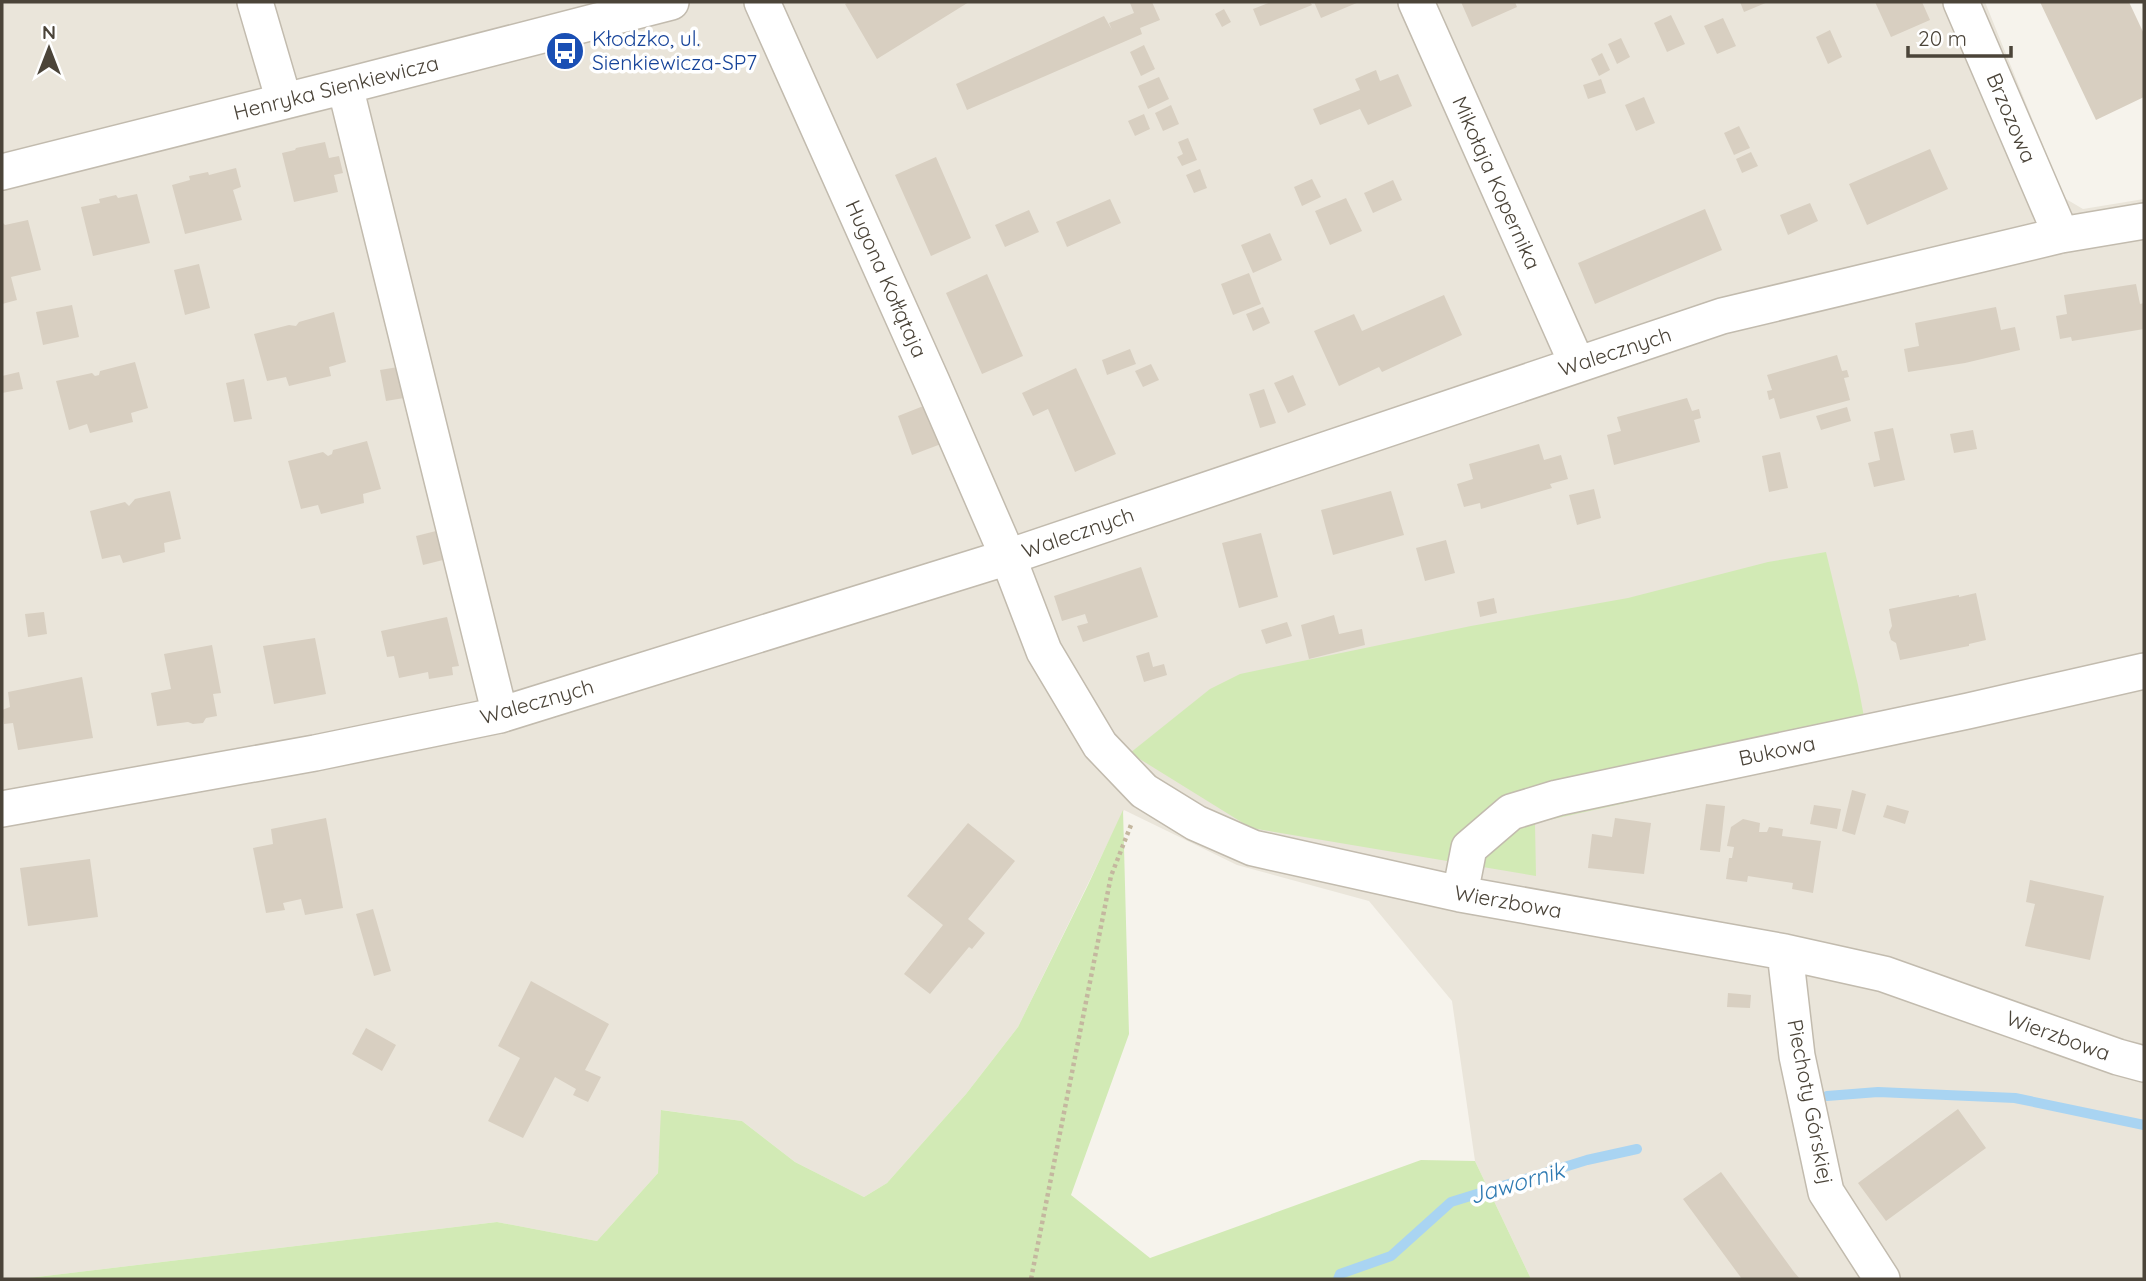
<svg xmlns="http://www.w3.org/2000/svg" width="2146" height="1281" font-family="Quicksand,sans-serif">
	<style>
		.residential { fill: #eae5da }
		.green { fill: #d2eab5 }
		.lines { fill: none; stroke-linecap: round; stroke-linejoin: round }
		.stream { stroke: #a9d4f2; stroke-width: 10 }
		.building { fill: #d8cfc1 }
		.street-casing { stroke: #c2bbae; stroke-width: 38 }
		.path { stroke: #c4b79f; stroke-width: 4.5; stroke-dasharray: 3.5 3.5; stroke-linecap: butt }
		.street { stroke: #fff; stroke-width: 35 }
		.labels { text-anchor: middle; stroke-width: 7; stroke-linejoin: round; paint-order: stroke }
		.transit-label { font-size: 21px; fill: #164399; stroke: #fff; text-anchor: start }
		.street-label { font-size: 21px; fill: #4b4439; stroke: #fff }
		.water-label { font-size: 23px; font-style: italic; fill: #2e7ab2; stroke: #fff }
	</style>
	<rect width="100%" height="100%" fill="#f6f3ec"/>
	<!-- residential -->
	<path class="residential" d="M2,2h1983l72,178 9,19 17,10 61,-10v1080h-613l-56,-118 -23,-160 -83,-100 -132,-36 -113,-55 -106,217 -52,67 -79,89 -23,14 -69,-35 -53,-41 -80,-11 -4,63 -61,68 -100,-19 -477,57h-18z"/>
	<!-- green -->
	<path class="green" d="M1826,552l32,133 12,64 -335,74 1,53 -285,-48 -121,-75 80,-64 30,-15 231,-48 157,-28 140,-36z
		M1123,810l6,224 -58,161 79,63 271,-98 54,1 56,118h-1511l477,-57 100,19 61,-68 3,-63 81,11 53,41 69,35 23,-14 79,-89 52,-67 70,-142z"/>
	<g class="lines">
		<!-- stream -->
		<path class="stream" d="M1827,1096l51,-4 137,6 129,27
			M1338,1279l2,-5 51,-18 60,-54 136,-42 50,-11"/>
	</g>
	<!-- building -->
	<path class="building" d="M849,2h120l-92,57 -32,-55z
		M1133,2h19l8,18 -20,8 2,6 -175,76 -11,-26 148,-68 8,14 -3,-7 25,-10 -4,-10z
		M1271,2h39l2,3 -52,21 -7,-17z
		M1314,2h45l-38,16z
		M1461,2h54l2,5 -45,20z
		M1740,2h28l-24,10z
		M1875,2h47l8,18 -39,17z
		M2040,2h89l15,32v63l-48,23z
		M1224,9l7,13 -9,5 -7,-13z
		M1671,15l14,29 -18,8 -13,-29z
		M1723,18l13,28 -19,8 -13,-28z
		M1830,30l12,27 -14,7 -12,-27z
		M1621,38l9,19 -13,7 -9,-20z
		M1144,45l11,24 -14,7 -11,-24z
		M1602,53l8,17 -11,6 -8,-17z
		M1376,70l4,11 18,-7 14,32 -44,19 -8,-16 -40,16 -7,-16 47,-19 -5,-11z
		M1159,77l10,22 -21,10 -10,-23z
		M1601,79l5,14 -18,6 -5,-14z
		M1644,97l11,26 -19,8 -11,-26z
		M1171,105l8,19 -16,7 -8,-18z
		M1144,114l6,15 -15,7 -7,-15z
		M1739,126l11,22 -16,7 -10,-22z
		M1188,138l9,22 -15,6 -5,-9 6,-3 -5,-12z
		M325,142l4,16 10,-2 4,17 -9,2 4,17 -44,10 -12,-49 13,-3 1,-2z
		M1930,149l18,40 -81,36 -18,-41z
		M1751,152l7,14 -16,7 -6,-14z
		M936,157l35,81 -40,18 -36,-81z
		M236,168l5,19 -8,3 9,30 -57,14 -13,-49 18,-5 -1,-4 19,-4 1,3z
		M1200,169l7,19 -13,5 -8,-18z
		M1312,179l9,18 -19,9 -8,-19z
		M1393,180l9,20 -29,13 -9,-20z
		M137,194l13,49 -57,13 -12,-49 19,-4 -1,-4 17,-4 2,3z
		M1346,198l16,33 -32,14 -15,-34z
		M1110,199l11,24 -54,24 -11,-25z
		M1810,203l8,18 -30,14 -8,-20z
		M1705,209l17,41 -127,54 -17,-41z
		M1029,210l10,22 -34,15 -10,-22z
		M28,220l13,50 -30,7 6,23 -15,4v-82l3,3z
		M1270,233l12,27 -29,13 -12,-28z
		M199,264l11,44 -25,7 -11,-45z
		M1249,273l12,31 -28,11 -12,-31z
		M987,274l36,82 -41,18 -36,-81z
		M2136,284l4,20 4,-1v26l-72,12 -1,-4 -11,2 -4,-23 11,-2 -3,-19z
		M1444,295l18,40 -80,37 -3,-5 -40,19 -25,-55 40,-17 8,17z
		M72,305l7,32 -36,8 -7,-33z
		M1263,307l7,16 -17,8 -7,-17z
		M1996,307l5,23 14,-3 5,23 -55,13 -57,9 -4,-23 15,-3 -4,-23z
		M334,312l12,50 -17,5 2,9 -42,10 -3,-9 -19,4 -13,-47 35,-9 7,1 3,-4z
		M1130,349l6,15 -29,11 -5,-15z
		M1837,355l5,16 5,-1 2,7 -5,1 6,22 -70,19 -6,-21 -5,2 -2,-9 5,-1 -5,-15z
		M135,362l13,46 -17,5 2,9 -43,11 -3,-9 -18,6 -13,-49 36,-8 3,3 4,-1 1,-4z
		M1151,364l8,16 -16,7 -8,-16z
		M404,366l6,31 -24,4 -6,-31z
		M1076,368l40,86 -41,18 -27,-63 -15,7 -11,-23z
		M19,372l4,17 -21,4v-17z
		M1293,375l13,30 -18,8 -14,-30z
		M244,379l8,40 -18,3 -8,-39z
		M1264,389l12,34 -16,5 -11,-34z
		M1687,398l5,13 7,-2 2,9 -7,2 6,22 -86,23 -7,-30 14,-4 -4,-14z
		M926,405l15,39 -29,11 -14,-39z
		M1847,407l4,14 -30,9 -5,-14z
		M1893,428l12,52 -31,7 -6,-24 12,-3 -6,-28z
		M1973,430l4,19 -23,4 -4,-19z
		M367,441l14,48 -18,5 1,9 -43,11 -3,-9 -17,4 -13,-48 35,-9 5,4 4,-2 1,-4z
		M1539,444l5,16 17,-5 7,24 -18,5 2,4 -71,21 -1,-6 -16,4 -7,-23 16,-5 -4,-15z
		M1780,452l8,36 -19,4 -7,-36z
		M1594,489l7,29 -24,7 -8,-30z
		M170,491l11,48 -17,4 1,9 -42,11 -3,-8 -18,4 -12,-48 35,-9 4,4 6,-7z
		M1391,491l13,44 -71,20 -12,-45z
		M448,528l7,29 -32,8 -7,-29z
		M1261,533l17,64 -39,11 -17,-65z
		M1446,540l9,33 -30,8 -9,-33z
		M1141,567l17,50 -75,25 -6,-16 11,-3 -3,-9 -23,7 -8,-25z
		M1976,593l10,47 -17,4v2l-69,14 -4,-17 -5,-3 -2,-8 3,-6 -3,-17 70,-14v2z
		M1494,598l3,15 -17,4 -3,-15z
		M44,612l3,22 -19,3 -3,-23z
		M1334,615l5,19 23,-5 3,16 -56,14 -8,-34z
		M447,617l12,49 -7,1 1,8 -24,4 -1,-7 -29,6 -5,-22 -7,1 -6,-26z
		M1287,622l5,14 -26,8 -5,-14z
		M315,638l11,56 -52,10 -11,-58z
		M212,645l9,48 -8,1 4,22 -11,2 -3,5 -10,1 -5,-2 -31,4 -6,-33 20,-4 -7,-35z
		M1149,652l4,15 11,-3 3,11 -23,7 -8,-26z
		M82,677l11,61 -75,12 -5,-27 -9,1 -2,-14 8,-3 -2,-15z
		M1852,790l14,4 -11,41 -13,-4z
		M1706,804l19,2 -5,46 -20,-2z
		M1814,805l27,4 -4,20 -27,-5z
		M1887,805l22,6 -4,13 -22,-7z
		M326,818l17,90 -38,7 -4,-16 -18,4 2,7 -19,3 -13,-65 20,-4 -2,-15z
		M1615,818l36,5 -7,51 -56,-6 4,-34 20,3z
		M1743,819l17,4 -1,9h8l2,-5 14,2 -1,7 39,5 -8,52 -21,-4 1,-6 -45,-7 -1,6 -21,-3 3,-21h3l2,-11 -7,-1 4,-19z
		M968,823l47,38 -47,58 17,14 -13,16 -3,-2 -39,47 -26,-20 39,-49 -36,-29z
		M90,859l8,58 -70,9 -8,-58z
		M2030,880l74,16 -14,64 -65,-14 10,-42 -9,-2z
		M373,909l18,62 -17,5 -18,-62z
		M531,981l78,43 -24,46 16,7 -13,25 -15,-7 3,-6 -21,-12 -32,61 -35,-17 32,-63 -22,-12z
		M1728,993l23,2 -1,13 -23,-1z
		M366,1028l30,17 -14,26 -30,-17z
		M1958,1109l28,39 -100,73 -28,-38z
		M1721,1172l73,100 6,7h-58l-59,-80z"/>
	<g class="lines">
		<defs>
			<path id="street" d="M255,2l29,99
				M762,2l170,380 76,175 36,94 56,94 44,46 52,32 57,25 207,46 325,58 99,22 234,83 26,7
				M1416,2l161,362
				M1961,2l100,233
				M345,86l155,629
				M2,172l343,-86 326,-84
				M2,809l313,-56 185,-38 508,-158 714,-241 339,-81 83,-14
				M1460,894l9,-46 42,-36 46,-14 411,-87 176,-40
				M1785,952l12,104 29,136 56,87"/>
		</defs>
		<!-- street casing -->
		<use href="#street" class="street-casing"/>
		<!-- path -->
		<path class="path" d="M1031,1279l80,-403 20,-51"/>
		<!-- street -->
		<use href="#street" class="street"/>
	</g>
	<!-- icons -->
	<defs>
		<symbol id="bus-disc" viewBox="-11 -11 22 22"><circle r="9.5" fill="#1a4fb4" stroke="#fff"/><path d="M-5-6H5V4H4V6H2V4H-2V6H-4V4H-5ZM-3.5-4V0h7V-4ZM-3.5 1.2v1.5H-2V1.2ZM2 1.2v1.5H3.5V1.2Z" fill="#fff"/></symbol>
	</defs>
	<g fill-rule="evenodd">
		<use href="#bus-disc" x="543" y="29" width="44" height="44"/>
	</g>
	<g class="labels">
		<!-- transit labels -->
		<g class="transit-label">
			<text x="592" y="46">Kłodzko, ul.<tspan x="592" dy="24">Sienkiewicza-SP7</tspan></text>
		</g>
		<!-- street labels -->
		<g class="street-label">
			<text transform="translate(336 88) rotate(-14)" y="7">Henryka Sienkiewicza</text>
			<text transform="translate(2011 118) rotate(67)" y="7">Brzozowa</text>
			<text transform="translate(1496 183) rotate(66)" y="7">Mikołaja Kopernika</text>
			<text transform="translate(886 279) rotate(66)" y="7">Hugona Kołłątaja</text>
			<text transform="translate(1615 352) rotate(-18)" y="7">Walecznych</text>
			<text transform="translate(1078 533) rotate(-19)" y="7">Walecznych</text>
			<text transform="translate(537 702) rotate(-16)" y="7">Walecznych</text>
			<text transform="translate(1777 751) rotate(-12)" y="7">Bukowa</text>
			<text transform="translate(1508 902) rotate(10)" y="7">Wierzbowa</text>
			<text transform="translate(2058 1036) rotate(20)" y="7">Wierzbowa</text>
			<text transform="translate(1810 1102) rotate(79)" y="7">Piechoty Górskiej</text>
		</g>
		<!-- water labels -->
		<g class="water-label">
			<text transform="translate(1517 1183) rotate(-16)" y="8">Jawornik</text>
		</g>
	</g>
	<!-- border -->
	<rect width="2146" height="1281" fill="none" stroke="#4b4439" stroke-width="7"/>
	<!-- north arrow -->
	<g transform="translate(49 49)" stroke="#ffffff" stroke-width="5" paint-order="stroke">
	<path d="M0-5L12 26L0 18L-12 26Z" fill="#4b4439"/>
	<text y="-10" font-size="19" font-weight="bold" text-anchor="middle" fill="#4b4439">N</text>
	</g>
	<!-- scale -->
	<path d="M1908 46v10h103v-10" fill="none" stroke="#4b4439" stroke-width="3.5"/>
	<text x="1918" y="46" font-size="21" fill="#4b4439" stroke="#ffffff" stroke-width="5" paint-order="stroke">20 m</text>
</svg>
